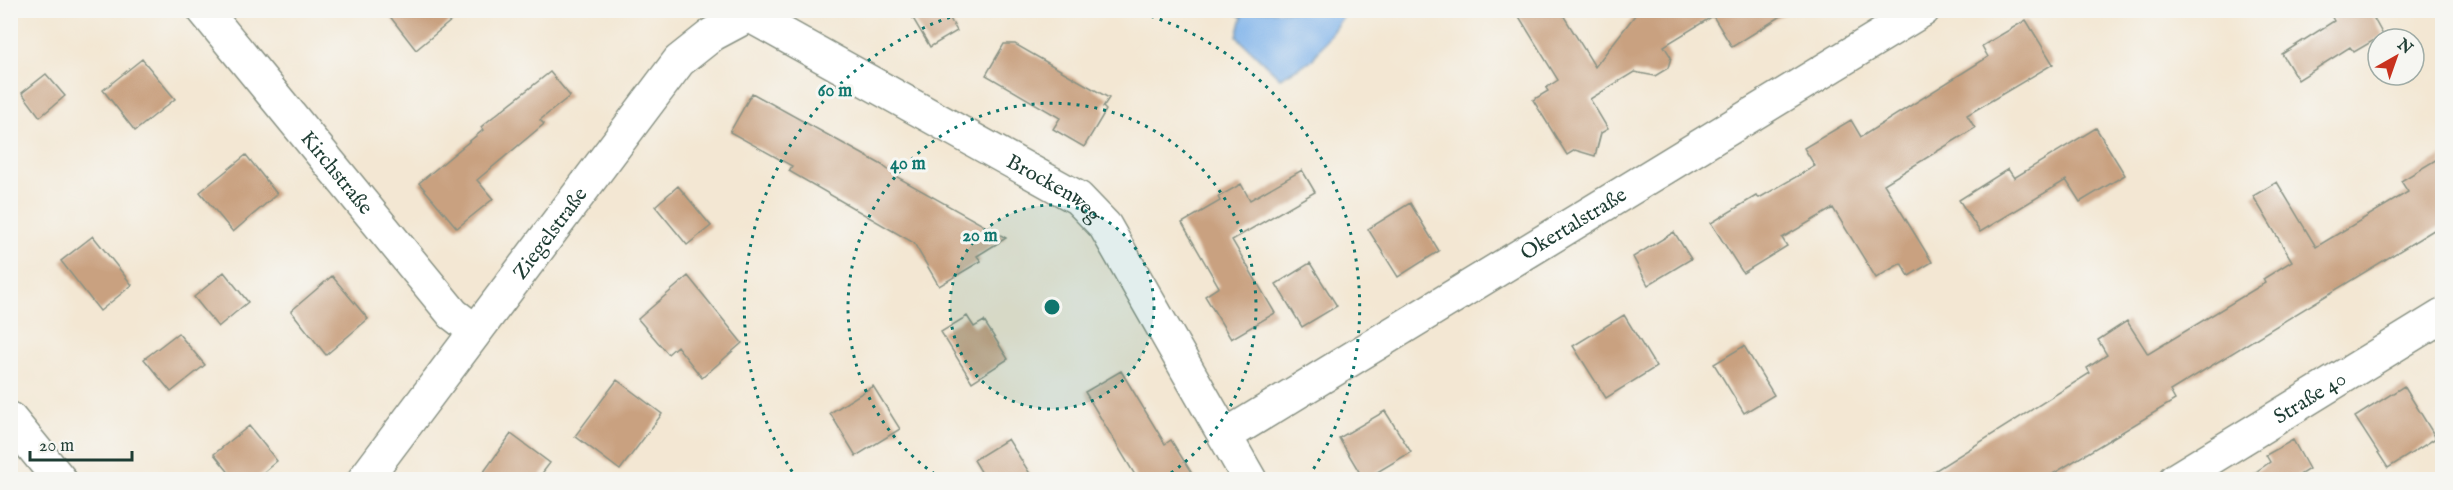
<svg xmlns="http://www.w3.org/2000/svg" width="2453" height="490" font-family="'IM FELL English',serif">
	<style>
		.water { fill: #7cb1ea; stroke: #4e778f; stroke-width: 1.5 }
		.building { fill: #c9a180 }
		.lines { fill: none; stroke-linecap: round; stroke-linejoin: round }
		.minor-casing { stroke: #899284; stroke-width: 36 }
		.minor { stroke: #fff; stroke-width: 33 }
		.ring { fill: none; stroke: #0f766e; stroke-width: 3; stroke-dasharray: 3 6 }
		.labels { text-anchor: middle; stroke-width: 6; stroke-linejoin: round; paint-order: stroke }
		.street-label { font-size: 21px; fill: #1f3d34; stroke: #f6f6f2 }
		.centre { fill: #0f766e; stroke: #f6f6f2; stroke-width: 3 }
		.ring-label { font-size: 18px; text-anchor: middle; font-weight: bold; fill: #0f766e; stroke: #f6f6f2; stroke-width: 6; stroke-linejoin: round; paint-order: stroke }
	</style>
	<rect width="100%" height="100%" fill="#f6f6f2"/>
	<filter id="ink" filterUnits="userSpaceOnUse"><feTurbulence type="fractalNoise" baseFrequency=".0167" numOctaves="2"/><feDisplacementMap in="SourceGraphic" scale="12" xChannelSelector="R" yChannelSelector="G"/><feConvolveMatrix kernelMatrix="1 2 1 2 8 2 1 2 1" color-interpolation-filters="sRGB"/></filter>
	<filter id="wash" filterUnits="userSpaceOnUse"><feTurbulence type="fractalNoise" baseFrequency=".008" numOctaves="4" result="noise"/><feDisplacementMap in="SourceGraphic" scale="24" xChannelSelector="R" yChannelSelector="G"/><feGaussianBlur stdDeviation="1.35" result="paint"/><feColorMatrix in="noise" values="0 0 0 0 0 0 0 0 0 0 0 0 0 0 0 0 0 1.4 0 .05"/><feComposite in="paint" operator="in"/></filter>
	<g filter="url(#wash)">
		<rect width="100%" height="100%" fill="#f3e7d3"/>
		<!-- water -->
		<path class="water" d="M1232,11h115l-35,49 -32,18 -43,-41 5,-20z"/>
		<g id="blocks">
			<!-- building -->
			<path class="building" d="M385,10h79l-48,40z
				M908,10h37l12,21 -27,16z
				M1515,10h45l35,57 44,-57h152l-59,37 -19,-31 -49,30 7,11 -3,11 -13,8 -21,-4 -44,27 18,30 -7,4 -6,23 -20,-6 -8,5 -34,-55 15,-9 -2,-3 12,-8z
				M2328,10h41l14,25 -29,17 -4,-5 -52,33 -16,-26 52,-33z
				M2026,20l27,44 -86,51 8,13 -91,56 48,78 -23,14 -8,-13 -25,15 -43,-70 -51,30 5,8 -44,27 -32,-50 45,-27 3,2 56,-32 -11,-18 47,-28 10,17 127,-80 -6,-11z
				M1004,44h11l94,54 -6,9 3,3 -22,37 -31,-18 7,-11 -74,-43z
				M142,59l33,40 -40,32 -32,-41z
				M550,72l20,24 -30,24 4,4 -67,56 16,19 -36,29 -38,-45 64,-53 -2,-3 12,-10z
				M46,74l19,22 -25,21 -18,-24z
				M752,93l130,72 15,12 109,61 -29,18 4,5 -42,25 -25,-43 -125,-72 3,-5 -62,-34z
				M2096,128l29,47 -45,27 -14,-22 -86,52 -21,-32 49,-31 6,9z
				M246,155l31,39 -44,38 -33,-40z
				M2442,156v69l-272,166 5,9 -132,80h-123l170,-107 -3,-5 20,-13 -9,-15 29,-19 21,33 117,-71 -2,-4 29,-18 -39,-65 24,-14 39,65 92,-55 -7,-11z
				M1302,170l13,22 -83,48 43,73 -44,26 -26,-43 14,-9 -37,-64 38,-22 -2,-4 23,-13 9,16z
				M678,186l33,40 -24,19 -32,-39z
				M1410,203l29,48 -41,26 -30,-48z
				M1674,232l17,27 -43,26 -15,-28z
				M93,236l39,49 -32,26 -39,-50z
				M1310,263l27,43 -35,21 -26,-43z
				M224,272l24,30 -30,25 -24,-30z
				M332,276l36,43 -42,36 -35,-44z
				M688,276l54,67 -40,35 -25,-32 -9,8 -30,-35z
				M1624,315l32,52 -50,31 -33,-52z
				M967,316l7,11 10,-6 24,38 -36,23 -31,-50z
				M178,333l27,32 -34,27 -27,-33z
				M1744,346l30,49 -30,18 -30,-49z
				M1121,371l44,73 6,-4 25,40h-58l-53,-88z
				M617,380l45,34 -42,56 -45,-34z
				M873,386l27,43 -44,27 -26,-43z
				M2404,386l32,52 -48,30 -33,-51z
				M1385,411l26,41 -47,28 -25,-42z
				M249,426l28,35 -23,19h-19l-21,-26z
				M511,434l39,29 -13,17h-59z
				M1008,439l26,41h-48l-12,-20z
				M2293,440l16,29 -17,11h-48l26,-18 -4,-7z"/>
		</g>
	</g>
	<g filter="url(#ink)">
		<use href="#blocks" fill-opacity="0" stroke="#899284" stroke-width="1.5"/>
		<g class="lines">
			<defs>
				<g id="minor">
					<path id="s1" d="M204,10l249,304 22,17"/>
					<path id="s2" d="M746,10l3,5 329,183 27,28 145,254"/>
					<path d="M10,419l50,61"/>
					<path id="s3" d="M1225,436l698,-426"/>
					<path id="s4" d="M364,480l315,-419 34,-27 45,-24"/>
					<path id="s5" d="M2175,480l267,-164"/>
				</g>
			</defs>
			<!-- minor casing -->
			<use href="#minor" class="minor-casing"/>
			<!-- minor -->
			<use href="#minor" class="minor"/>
		</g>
	</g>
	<!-- distance rings -->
	<circle cx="1052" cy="307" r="102" fill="#0f766e" fill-opacity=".12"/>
	<g class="ring">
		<circle cx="1052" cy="307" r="102"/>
		<path d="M942 479A204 204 0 1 1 1162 479"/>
		<path d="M797 479A307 307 0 0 1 970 11M1134 11A307 307 0 0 1 1307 479"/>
	</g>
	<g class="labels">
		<!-- street labels -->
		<g class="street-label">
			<text dy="7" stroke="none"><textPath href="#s1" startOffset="210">Kirchstraße</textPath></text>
			<text dy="7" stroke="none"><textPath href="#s2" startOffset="357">Brockenweg</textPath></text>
			<text dy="7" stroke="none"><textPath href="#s3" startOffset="408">Okertalstraße</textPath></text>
			<text dy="7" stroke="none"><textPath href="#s4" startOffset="309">Ziegelstraße</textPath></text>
			<text dy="7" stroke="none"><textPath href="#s5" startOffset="158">Straße 40</textPath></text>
		</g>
	</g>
	<circle cx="1052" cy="307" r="9" class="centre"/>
	<g class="ring-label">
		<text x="835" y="96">60 m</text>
		<text x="908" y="169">40 m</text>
		<text x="980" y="241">20 m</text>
	</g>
	<!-- margin -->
	<rect width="2453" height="490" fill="none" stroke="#f6f6f2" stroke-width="36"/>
	<!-- north arrow -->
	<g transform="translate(2396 57) rotate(40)"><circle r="28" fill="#f6f6f2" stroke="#a0aca6" stroke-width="1.5"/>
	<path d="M0-4.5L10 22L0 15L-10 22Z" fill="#c8321e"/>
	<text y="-9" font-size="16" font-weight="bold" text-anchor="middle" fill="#1f3d34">N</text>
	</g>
	<!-- scale -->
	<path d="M30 451v9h102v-9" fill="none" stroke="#1f3d34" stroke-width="3"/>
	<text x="39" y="451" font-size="18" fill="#1f3d34" stroke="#f6f6f2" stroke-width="4.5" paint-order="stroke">20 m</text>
</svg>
